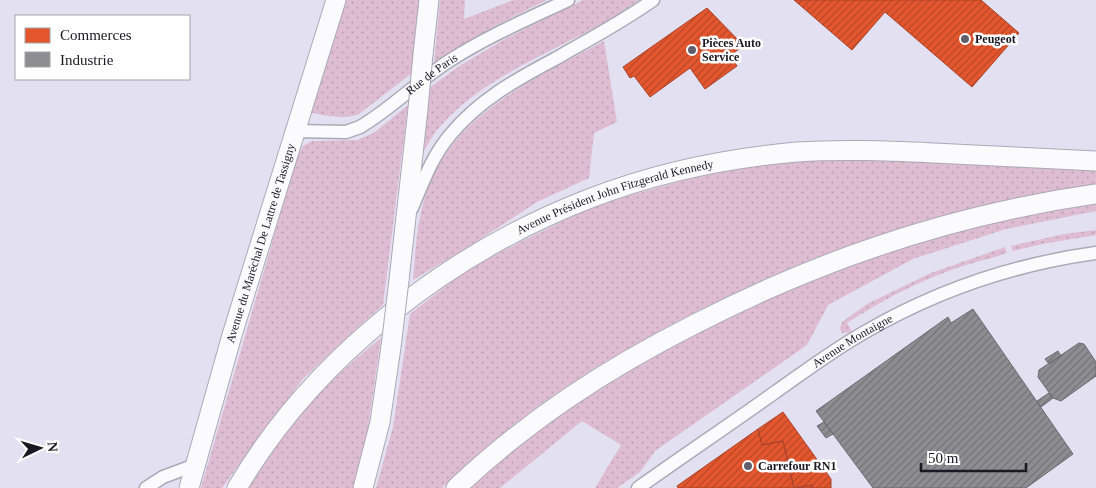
<svg xmlns="http://www.w3.org/2000/svg" width="1096" height="488" font-family="Georgia,serif">
	<style>
		.grass { fill: url(#grass-dots) }
		.shops { fill: url(#shops-hatch); stroke: #a7442b }
		.industry { fill: url(#industry-hatch); stroke: #6a6a71 }
		.lines { fill: none; stroke-linecap: round; stroke-linejoin: round }
		.minor-casing { stroke: #aba9b7; stroke-width: 15 }
		.secondary-casing { stroke: #aba9b7; stroke-width: 21 }
		.minor { stroke: #fbfafd; stroke-width: 12 }
		.secondary { stroke: #fbfafd; stroke-width: 19 }
		.secondary-bridge-casing { stroke: #aba9b7; stroke-width: 21; stroke-linecap: butt }
		.secondary-bridge { stroke: #fbfafd; stroke-width: 19 }
		.poi-dot { fill: #605e6b; stroke: #fff; stroke-width: 2 }
		.labels { text-anchor: middle; stroke-width: 5; stroke-linejoin: round; paint-order: stroke }
		.poi-label { font-size: 12px; font-weight: bold; fill: #1a1823; stroke: #fff; text-anchor: start }
		.street-label { font-size: 12px; fill: #1a1823; stroke: #fff }
	</style>
	<defs>
		<pattern id="grass-dots" width="8" height="8" patternUnits="userSpaceOnUse" patternTransform="scale(1.25)"><rect width="8" height="8" fill="#debdd2"/><path d="M2 2h.1M6 6h.1" fill="none" stroke="#bea2b4" stroke-width="1.8" stroke-linecap="round"/></pattern>
		<pattern id="shops-hatch" width="6" height="6" patternUnits="userSpaceOnUse" patternTransform="scale(1.25)"><rect width="6" height="6" fill="#e4572e"/><path d="M-1 1l2-2M0 6l6-6M5 7l2-2" fill="none" stroke="#b84727"/></pattern>
		<pattern id="industry-hatch" width="6" height="6" patternUnits="userSpaceOnUse" patternTransform="scale(1.25)"><rect width="6" height="6" fill="#8d8d92"/><path d="M-1 1l2-2M0 6l6-6M5 7l2-2" fill="none" stroke="#727277"/></pattern>
	</defs>
	<rect width="100%" height="100%" fill="#e3e0f2"/>
	<!-- grass -->
	<path class="grass" d="M343,0h78l-9,73 -53,41c-15,6 -34,2 -50,-2z
		M440,0h25l-1,19 49,-19h34c-39,19 -77,38 -113,63z
		M583,0h56c-11,7 -21,15 -32,21 -55,31 -118,54 -162,100 -10,10 -17,23 -24,35l9,-69 31,-22 44,-26z
		M604,41l13,81 -23,11 -5,45 -52,24 -61,40 -63,38c2,-23 3,-49 9,-72 22,-91 108,-126 182,-167z
		M408,105l-25,200 -23,20 -58,55 -80,108h-21l96,-331 6,-11 9,-5 46,-1 17,-8z
		M843,159l253,10v15c-159,23 -311,76 -451,155 -74,41 -143,89 -203,149h-66l17,-61 17,-113 54,-42 56,-30 64,-31 44,-15 57,-16 52,-11 55,-7z
		M1096,204v7l-90,18 -93,30 -85,46 -21,40 -152,106 -15,21 -23,16h-22l26,-43 -39,-24 -82,67h-32l34,-30 92,-68 122,-67 54,-26 137,-52 114,-29z
		M1096,230v5l-54,9 -29,7 -2,-5 53,-12z
		M1005,247l2,6c-19,7 -38,10 -56,17 -36,13 -72,32 -104,53l5,9 -10,1 -2,-5 2,-6 25,-18 64,-31z
		M381,338l-14,96 -13,54h-107c36,-59 80,-107 134,-150z"/>
	<!-- shops -->
	<path class="shops" d="M794,0h187l38,33 -47,54 -87,-75 -33,38z
		M707,8l37,38 -14,9 7,11 -32,23 -15,-21 -40,29 -16,-21 -4,2 -7,-11z
		M783,412l48,67v9h-19v-3l-18,3 -11,-47 -21,4 -4,-16z
		M758,429l4,16 21,-4 11,47h-116l-1,-2z
		M812,485v3h-15z"/>
	<!-- industry -->
	<path class="industry" d="M973,309l100,145 -47,34h-153l-57,-77 132,-94 3,6z
		M1079,343l5,1 12,18v14l-35,25 -8,-3 -15,-21 1,-7z
		M1058,351l3,5 -12,8 -4,-5z
		M1049,393l4,5 -12,9 -4,-6z
		M824,422l9,12 -7,4 -9,-12z"/>
	<g class="lines">
		<defs>
			<g id="minor">
				<path id="s1" d="M296,131l50,1 14,-5c32,-19 58,-46 89,-66 37,-24 79,-42 119,-61"/>
				<path d="M412,208c11,-26 20,-52 39,-74 28,-34 66,-55 104,-75 33,-19 67,-37 98,-59"/>
				<path d="M146,488l17,-11 32,-12"/>
				<path id="s2" d="M638,488c45,-32 91,-63 136,-95 30,-21 59,-43 91,-61 71,-41 150,-68 231,-79"/>
			</g>
			<g id="secondary">
				<path d="M423,54l6,-54"/>
				<path d="M399,280l19,-171"/>
				<path id="s3" d="M189,488l43,-153 104,-335"/>
				<path id="s4" d="M237,488c77,-131 213,-236 354,-290 65,-25 137,-40 206,-46 46,-3 91,-1 137,1 54,3 108,5 162,8"/>
				<path d="M363,488l17,-66 11,-75"/>
				<path d="M456,488c72,-68 150,-119 239,-164 126,-65 261,-110 401,-130"/>
			</g>
		</defs>
		<!-- minor casing -->
		<use href="#minor" class="minor-casing"/>
		<!-- secondary casing -->
		<use href="#secondary" class="secondary-casing"/>
		<!-- minor -->
		<use href="#minor" class="minor"/>
		<!-- secondary -->
		<use href="#secondary" class="secondary"/>
		<defs>
			<path id="secondary-bridge" d="M418,109l5,-55
				M391,347l8,-67"/>
		</defs>
		<!-- secondary-bridge casing -->
		<use href="#secondary-bridge" class="secondary-bridge-casing"/>
		<!-- secondary-bridge -->
		<use href="#secondary-bridge" class="secondary-bridge"/>
	</g>
	<!-- markers -->
	<g class="poi-dot">
		<circle cx="965" cy="39" r="5"/>
		<circle cx="692" cy="50" r="5"/>
		<circle cx="748" cy="466" r="5"/>
	</g>
	<g class="labels">
		<!-- poi labels -->
		<g class="poi-label">
			<text x="975" y="43">Peugeot</text>
			<text x="702" y="47">Pièces Auto<tspan x="702" dy="14">Service</tspan></text>
			<text x="758" y="470">Carrefour RN1</text>
		</g>
		<!-- street labels -->
		<g class="street-label">
			<text dy="4" stroke="none"><textPath href="#s1" startOffset="154">Rue de Paris</textPath></text>
			<text dy="4" stroke="none"><textPath href="#s4" startOffset="489">Avenue Président John Fitzgerald Kennedy</textPath></text>
			<text dy="4" stroke="none"><textPath href="#s3" startOffset="255">Avenue du Maréchal De Lattre de Tassigny</textPath></text>
			<text dy="4" stroke="none"><textPath href="#s2" startOffset="260">Avenue Montaigne</textPath></text>
		</g>
	</g>
	<!-- legend -->
	<rect x="15" y="15" width="175" height="65" fill="#ffffff" stroke="#a3a3a7"/>
	<rect x="25" y="28" width="25" height="15" fill="#e4572e" stroke="#a3a3a7"/>
	<text x="60" y="40" font-size="15" fill="#1a1823">Commerces</text>
	<rect x="25" y="52" width="25" height="15" fill="#8d8d92" stroke="#a3a3a7"/>
	<text x="60" y="65" font-size="15" fill="#1a1823">Industrie</text>
	<!-- north arrow -->
	<g transform="translate(40 448) rotate(85)" stroke="#ffffff" stroke-width="4" paint-order="stroke">
	<path d="M0-4L9 19L0 12L-9 19Z" fill="#1a1823"/>
	<text y="-8" font-size="14" font-weight="bold" text-anchor="middle" fill="#1a1823">N</text>
	</g>
	<!-- scale -->
	<path d="M921 463v8h105v-8" fill="none" stroke="#1a1823" stroke-width="2.5"/>
	<text x="928" y="463" font-size="15" fill="#1a1823" stroke="#ffffff" stroke-width="4" paint-order="stroke">50 m</text>
</svg>
